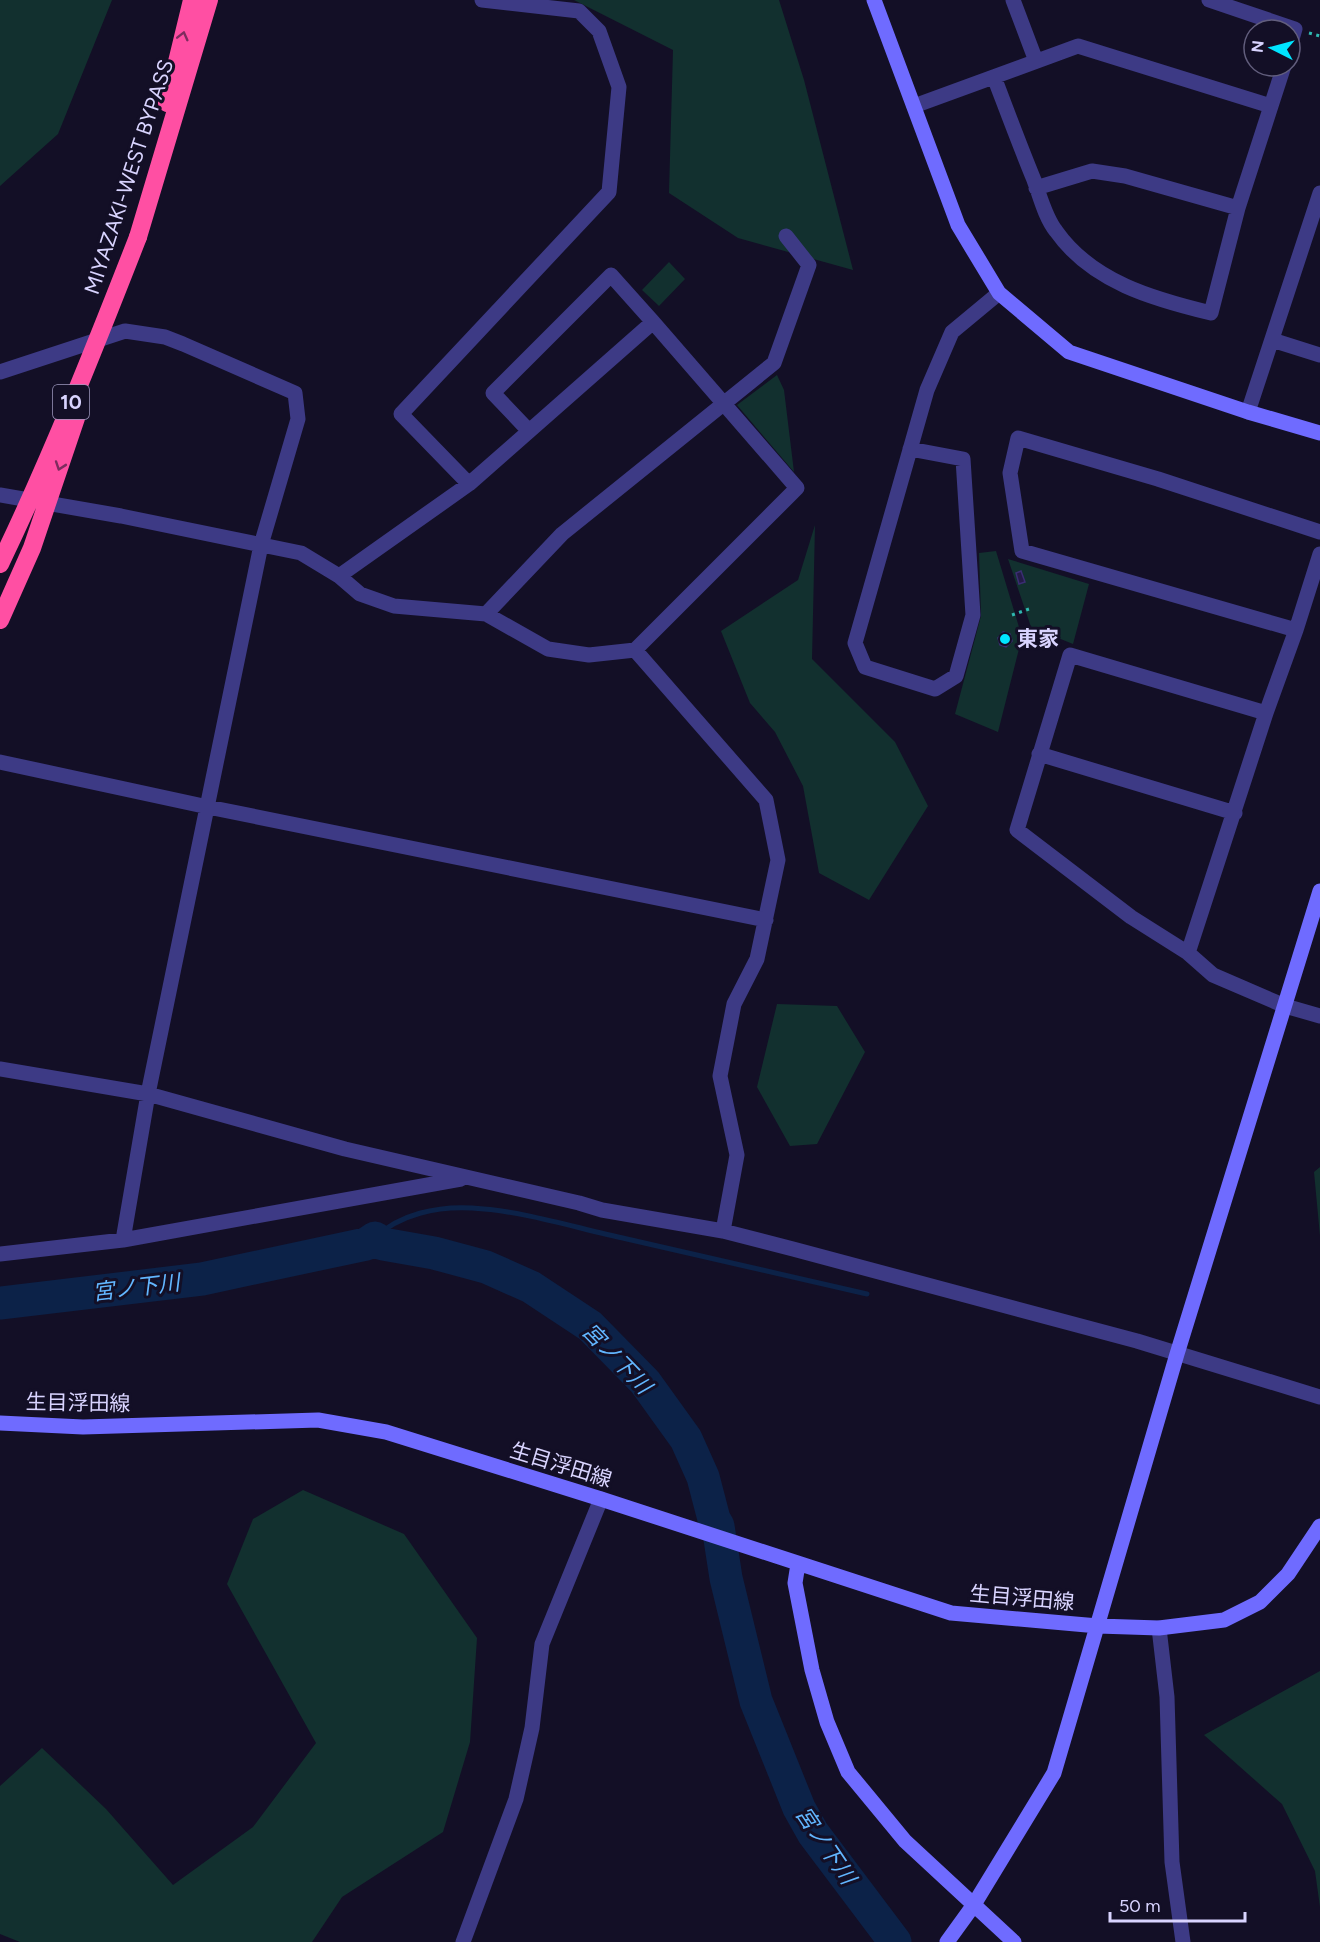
<svg xmlns="http://www.w3.org/2000/svg" width="1320" height="1942" font-family="Figtree,'Noto Sans JP',sans-serif">
	<style>
		.green { fill: #12302f }
		.lines { fill: none; stroke-linecap: round; stroke-linejoin: round }
		.stream { stroke: #0c2248; stroke-width: 5 }
		.river { stroke: #0c2248; stroke-width: 33 }
		.building { fill: #241b47; stroke: #3b2d73; stroke-width: 1.5 }
		.path { stroke: #2fb8b0; stroke-width: 3; stroke-dasharray: 3 4.5; stroke-linecap: butt }
		.street { stroke: #3d3a85; stroke-width: 15 }
		.secondary { stroke: #6f6bff; stroke-width: 15 }
		.highway { stroke: #ff4fa3; stroke-width: 18 }
		.highway-bridge { stroke: #ff4fa3; stroke-width: 18 }
		.oneway { stroke: #7d2c5e }
		.poi-dot { fill: #00e5ff; stroke: #130f26; stroke-width: 2 }
		.labels { text-anchor: middle; stroke-width: 6; stroke-linejoin: round; paint-order: stroke }
		.shield { fill: #130f26; stroke: #9e99be; stroke-width: 1.5 }
		.shield-label { font-size: 20px; font-weight: bold; fill: #d9d4ff }
		.street-label { font-size: 21px; fill: #d9d4ff; stroke: #130f26 }
		.poi-label { font-size: 21px; font-weight: bold; fill: #d9d4ff; stroke: #130f26; text-anchor: start }
		.water-label { font-size: 22px; font-style: italic; fill: #62b6ff; stroke: #130f26 }
	</style>
	<rect width="100%" height="100%" fill="#130f26"/>
	<!-- green -->
	<path class="green" d="M0,0h112l-54,134 -58,52z
		M574,0h205l25,80 49,190 -115,-32 -69,-45 4,-143z
		M669,262l16,17 -26,27 -17,-16z
		M777,375l7,15 10,82 -57,-67z
		M815,525l-3,134 83,83 33,64 -59,94 -50,-27 -16,-87 -28,-54 -25,-29 -29,-72 77,-51z
		M996,551l26,86 -24,95 -43,-18 26,-98 -2,-63z
		M1008,559l81,25 -16,60 -42,-17z
		M777,1004l60,2 28,46 -48,92 -27,2 -33,-59z
		M1320,1167v69l-6,-64z
		M303,1490l101,44 73,104 -7,104 -27,90 -101,65 -30,45h-292l-20,-8v-148l42,-38 64,61 67,76 80,-58 63,-84 -89,-159 26,-65z
		M1320,1671v236l-5,-36 -33,-67 -78,-69z"/>
	<g class="lines">
		<!-- stream -->
		<path class="stream" d="M375,1238c24,-24 63,-32 97,-30 53,3 103,20 155,31 80,18 160,37 240,55"/>
		<!-- river -->
		<path class="river" d="M0,1303l202,-24 164,-35 9,-6 8,6 51,9 52,14 45,20 59,39 55,56 41,57 17,38 11,42 4,7 8,52 30,123 43,107 14,25 82,109"/>
	</g>
	<!-- building -->
	<path class="building" d="M1021,571l4,11 -6,2 -3,-11z
		M1003,632l7,2 2,7 -6,6 -6,-2 -2,-7z"/>
	<g class="lines">
		<!-- path -->
		<path class="path" d="M1309,33l11,3
			M1012,615l17,-6
			M1027,628l29,18"/>
		<!-- street -->
		<path class="street" d="M1013,0l23,61
			M1209,0l86,29 -5,17
			M914,106l164,-60 193,60 -33,102 -27,105c-58,-14 -119,-31 -155,-82 -11,-14 -16,-35 -22,-51 -14,-34 -27,-69 -40,-103
			M1271,106l13,-40
			M1036,188l56,-17 33,5 113,32
			M1272,340l48,15
			M0,372l125,-41 40,6 18,7 112,49 3,26 -37,126 -113,549 -25,146
			M1248,412l72,-219
			M910,449l53,10 10,156 -17,61 -21,13 -70,-22 -10,-24 72,-253 25,-58 47,-39
			M469,484l-68,-70 208,-222 10,-105 -20,-56 -20,-20 -97,-11
			M0,495l121,21 180,37 38,23 21,18 34,12 92,8 62,35 41,6 46,-5 162,-162 -144,-166 -42,-47 -118,118 36,38
			M339,576l130,-92 184,-162
			M486,614l76,-80 212,-171 35,-98 -23,-29
			M1296,630l-274,-79 -12,-78 8,-35 140,41 162,53
			M635,650l131,150 12,60 -21,99 -23,45 -14,72 17,79 -14,76
			M1266,713l-196,-58 -53,175 114,87 57,36 25,22 72,31 35,10
			M1039,754l196,59
			M0,762l208,45 558,113
			M1188,953l78,-240 30,-83 24,-76
			M0,1069l148,25 197,55 234,54 23,7 121,21 70,18 344,92 183,56
			M0,1254l123,-14 338,-61
			M1159,1628l8,69 5,165 11,80
			M463,1942l53,-143 16,-71 10,-84 59,-145"/>
		<!-- secondary -->
		<path class="secondary" d="M874,0l84,225 41,68 70,59 179,60 72,21
			M0,1423l83,4 235,-7 68,12 215,67 350,114 147,13 61,2 65,-8 36,-18 28,-28 32,-48
			M798,1564l-3,19 17,87 15,52 21,50 57,69 109,101
			M947,1942l26,-36 81,-133 123,-419 143,-463"/>
		<!-- highway -->
		<path class="highway" d="M167,103l25,-103
			M138,237l71,-237"/>
		<!-- highway-bridge -->
		<path class="highway-bridge" d="M0,564c51,-106 95,-217 138,-327
			M0,620l32,-72 44,-130"/>
	</g>
	<!-- one-way arrows -->
	<defs><path id="oneway-chevron" d="M-2-3.5L2.5 0L-2 3.5" fill="none" stroke-width="1.6" stroke-linecap="round" stroke-linejoin="round" transform="scale(1.5)"/></defs>
	<g class="oneway">
		<use href="#oneway-chevron" transform="translate(183 36) rotate(-76)"/>
		<use href="#oneway-chevron" transform="translate(60 466) rotate(109)"/>
	</g>
	<!-- markers -->
	<circle class="poi-dot" cx="1005" cy="639" r="6"/>
	<g class="labels">
		<!-- shield labels -->
		<rect class="shield" x="53" y="385" width="36" height="34" rx="4.5"/>
		<g class="shield-label">
			<text x="71" y="409">10</text>
		</g>
		<!-- street labels -->
		<g class="street-label">
			<text transform="translate(129 177) rotate(-72)" y="7">MIYAZAKI-WEST BYPASS</text>
			<text transform="translate(78 1403) rotate(1)" y="7">生目浮田線</text>
			<text transform="translate(561 1465) rotate(17)" y="7">生目浮田線</text>
			<text transform="translate(1022 1598) rotate(5)" y="7">生目浮田線</text>
		</g>
		<!-- poi labels -->
		<g class="poi-label">
			<text x="1017" y="646">東家</text>
		</g>
		<!-- water labels -->
		<g class="water-label">
			<text transform="translate(136 1287) rotate(-7)" y="8">宮ノ下川</text>
			<text transform="translate(617 1358) rotate(46)" y="8">宮ノ下川</text>
			<text transform="translate(826 1845) rotate(56)" y="8">宮ノ下川</text>
		</g>
	</g>
	<!-- north arrow -->
	<g transform="translate(1272 48) rotate(276)"><circle r="28" fill="#130f26" stroke="#625e7d" stroke-width="1.5"/>
	<path d="M0-4.5L10 22L0 15L-10 22Z" fill="#00e5ff"/>
	<text y="-9" font-size="16" font-weight="bold" text-anchor="middle" fill="#d9d4ff">N</text>
	</g>
	<!-- scale -->
	<path d="M1110 1912v9h135v-9" fill="none" stroke="#d9d4ff" stroke-width="3"/>
	<text x="1119" y="1912" font-size="18" fill="#d9d4ff" stroke="#130f26" stroke-width="4.5" paint-order="stroke">50 m</text>
</svg>
